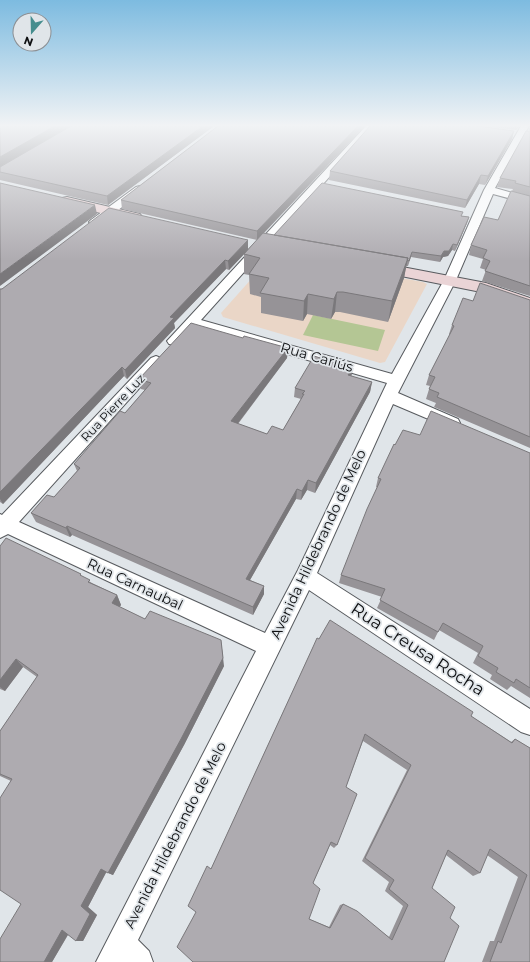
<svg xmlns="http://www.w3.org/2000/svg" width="530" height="962" font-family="Montserrat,sans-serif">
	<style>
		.education { fill: #ead6c7 }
		.green { fill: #b4c694 }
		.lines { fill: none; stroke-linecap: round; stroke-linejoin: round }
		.street-casing { stroke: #585b5f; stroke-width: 2 }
		.secondary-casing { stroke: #585b5f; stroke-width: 2 }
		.street { fill: #fff; fill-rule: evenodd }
		.secondary { fill: #ead4d6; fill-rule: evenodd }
		.wall { fill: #969397; fill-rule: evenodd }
		.shaded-wall { fill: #7a787b }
		.building { fill: #aeabb0; stroke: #7a787b; fill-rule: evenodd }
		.labels { text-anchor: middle; stroke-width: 3.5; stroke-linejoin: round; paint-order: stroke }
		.far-street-label { font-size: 12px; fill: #0e0f11; stroke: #e0e5e9 }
		.street-label { font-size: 14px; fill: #0e0f11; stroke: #e0e5e9 }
		.near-street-label { font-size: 17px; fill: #0e0f11; stroke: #e0e5e9 }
	</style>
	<rect width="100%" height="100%" fill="#e0e5e9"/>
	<!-- education -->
	<path class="education" d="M278,255l145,27 4,2 -42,78 -5,1 -157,-46 -2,-4 50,-56z"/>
	<!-- green -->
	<path class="green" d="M313,315l72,15 -7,21 -75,-16z"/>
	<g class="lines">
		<defs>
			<path id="street" d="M366,126h9l-174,194 191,54 52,-94 40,-90 37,-64h8l-34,62 35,10v6l-37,-10 -37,86 -58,113 60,26 2,4 -2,4 -6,2 -59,-25 -76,169 213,136v26l-9,-3 -212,-142 -171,350 11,11 4,11h-57l160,-311 -248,-117 -8,4v-24l2,1 149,-157 5,-2 5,2 2,3 -2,3 -142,158 246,111 33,-63 89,-187 -193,-56c-7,8 -13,20 -25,17l-2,-3z
				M140,186l5,3 -1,2 -45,33h-8l-2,-2 2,-2 45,-33z"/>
			<path id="secondary" d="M67,197l73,17 2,3 -2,3 -5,1 -73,-17 -2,-3 2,-3z
				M376,262l110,21 44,15v11l-49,-17 -110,-22 -3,-3 3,-3z"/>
		</defs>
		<!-- street casing -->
		<use href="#street" class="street-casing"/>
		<!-- secondary casing -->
		<use href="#secondary" class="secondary-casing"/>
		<!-- street -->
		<use href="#street" class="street"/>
		<!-- secondary -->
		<use href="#secondary" class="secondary"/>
	</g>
	<!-- wall -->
	<path class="wall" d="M0,126h214l-106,79 -108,-25z
		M218,126h147l-101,107 10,2 188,-19 7,1 -2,6 -12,28 -3,-1 -4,6 -5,1 -3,5 -29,-5 -3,9h-2l-2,12 -16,44 -48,-10h-5l-4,7 -24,-5 -4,7 -42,-8v-16l-11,-3 -1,-19 -5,-1v-20l-15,16 -3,-1 -52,54 1,5 -48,51 -3,-3 -121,128 -3,-2v-213l248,-49v9l9,-9 -135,-31 -1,-9z
		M481,126h39l-4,4z
		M530,126v170l-48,-15 4,-11 -6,-2 3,-9 -14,-4 2,-10 27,-25 14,-29 1,-2 -16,-2 3,-9 28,-46z
		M514,131l-2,8 -27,46 -6,-1 -14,24 -136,-28 1,-9z
		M530,300v148l-96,-41 2,-4 -10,-4 4,-13 -4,-1 3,-10 21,-40 -1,-1 3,-9 21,-24z
		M243,338l45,10 -1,10 -49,66 29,10 16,-4 18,-31 -7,-2 1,-9 58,-20 -2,8 21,6 -2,10 -55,101 -8,-3 -6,10 -5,-1 -46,81 14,6v8l-11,21 -181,-80 -2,2 -34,-15 -5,-9 23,-16 23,-26 -3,-7 51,-51 20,-23 -4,-1 -2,-10z
		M420,435l110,18v245l-19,-12 -4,4 -17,-11 2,-4 -19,-12 5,-10 -39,-23 -5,10 -57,-32 5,-11 -43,-14 2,-8 36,-88h-1l2,-9 17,-33z
		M0,546l81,28v2l11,7 25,12 4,10 -2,2 105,59 -40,79 -71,130 -7,-3 -18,35 9,8 -14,26 -15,-6 -16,27h-52l21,-58 -10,-123 -11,-5v-45l37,-54 -14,-10 -18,24 -5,-2z
		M313,647l158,69 40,26 4,-3 15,9v214h-48l8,-21h4l24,-64 -31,-22 -7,18 -7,3 -27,-21 -14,33 18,30 -6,44 -248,-50 15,-43zM363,741l44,29 -45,91 27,21 -4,9 18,15 -14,31 -46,-33 -3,1 -11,22 -20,-8 4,-36 17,-38 4,3 3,-3 9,-58z"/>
	<!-- shaded-wall -->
	<path class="shaded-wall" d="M55,126h16l-71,41v-10z
		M203,126h11l-106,79 -1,-9z
		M358,126h7l-108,114v-9z
		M514,131l-2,8 -27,46 3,-9z
		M481,175l-2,9 -14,24 2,-8z
		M95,205l2,9 -97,72v-12z
		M469,217l-2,6 -12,28 2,-6z
		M248,240v10l-19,20 -1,-9z
		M453,244l-1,6 -4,6 -5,1 -3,5 1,-6 3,-5z
		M408,258l-4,20 -16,44 4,-21z
		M225,260l1,9 -52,54 1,5 -48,51 -2,-9 45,-53z
		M337,292l-2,20 -4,7 3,-20z
		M308,294l-1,20 -4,7 1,-20z
		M288,348l-1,10 -55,73 -1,-10z
		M122,367l2,9 -121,128 -3,-5v-7z
		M353,368l-2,10 -3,-3z
		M372,382l-2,10 -55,101 1,-10z
		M308,480l-1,10 -6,10 1,-9z
		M297,489l-1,10 -50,88v-8z
		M67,526l5,9 -2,2 -4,-9z
		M264,586v8l-11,21v-8z
		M117,595l4,10 -5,7 -4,-9z
		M221,640l3,26 -40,79 -71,130 -5,-2z
		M16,659l7,8 -18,24 -5,-4v-7z
		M101,869l6,2 -19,36 9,8 -14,26h-7l5,-35z
		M62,930l8,1 -18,31h-8z"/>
	<!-- building -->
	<path class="building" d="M0,126h55l-55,31z
		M71,126h132l-96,70 -107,-24v-5z
		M218,126h140l-101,105 -136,-31z
		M370,126h108l36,5 -26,45 -7,-1 -14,25 -137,-29z
		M526,131l4,1v55l-15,-4 1,-2 -16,-3z
		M0,183l95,22 -95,69z
		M322,183l141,29 -2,4 8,1 -12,28 -4,-1 -4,7h-5l-3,5 -29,-4 -3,9 -2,-1 1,-2 -134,-23z
		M511,191l19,5v90l-45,-15 5,-10 -7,-3 4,-8 -16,-5 13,-28 14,3z
		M109,208l139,32 -20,21 -3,-1 -55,57 4,1 -49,52 -3,-3 -122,125v-203h2z
		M263,233l145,25 -16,43 -49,-9h-6l-3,7 -26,-5 -4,7 -44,-8 9,-15 -20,-4 11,-16 -16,-4z
		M480,283l50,17v137l-93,-40 2,-4 -10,-4 6,-12 -6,-2 25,-49 -2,-1 11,-27 10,3z
		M191,323l52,15 1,-2 44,12 -57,73 36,13 5,-8 11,4 21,-36h-2l3,-3 -10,-3 19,-32 39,12 -5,7 24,7 -56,101 -8,-3 -6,11 -5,-2 -51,90 18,7 -11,21 -186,-81 -1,2 -35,-15 16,-18 7,2 26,-29 -6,-4 46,-53 5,2 26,-30 -12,-4z
		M431,411l99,42v235l-14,-9 -2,4 -18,-11 2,-4 -20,-12 5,-10 -40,-23 -5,9 -58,-32 5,-11 -44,-14 26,-66 14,-30 -3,-1 16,-34 1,1 8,-15 17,5z
		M6,538l75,36 -1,1 10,5 -2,2 29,13 -5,8 33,16 5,-8 71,29 2,18 -42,81 -73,134 -7,-4 -20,37 9,8 -14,27 -14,-11 -18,32h-44v-23l21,-35 -21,-14v-92l12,-19 -12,-5v-43l38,-56 -22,-16 -16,21v-134z
		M330,620l143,92 -2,4 41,27 3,-4 15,9v214h-40l8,-21 3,2 26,-68 -37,-26 -10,24 -32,-23 -16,38 23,19 -5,11 9,8 -15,36h-251l-16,-15 19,-35 -8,-6 19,-40 4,3 102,-222 4,-9 2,1zM365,734l46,31 -46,93 29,22 -5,9 19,16 -16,35 -35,-29 -14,-7 -13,24 -21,-9 11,-30 -7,-6 18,-41 6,3 20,-51 -11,-7z"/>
	<!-- sky -->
	<linearGradient id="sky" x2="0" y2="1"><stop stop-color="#7dbbe0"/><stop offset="0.48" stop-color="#f1f3f5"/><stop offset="1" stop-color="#f1f3f5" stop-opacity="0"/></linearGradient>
	<rect width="530" height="261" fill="url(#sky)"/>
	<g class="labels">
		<!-- far-street labels -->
		<g class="far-street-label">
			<text transform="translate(113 408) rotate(-47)" y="4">Rua Pierre Luz</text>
		</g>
		<!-- street labels -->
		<g class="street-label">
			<text transform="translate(317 357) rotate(16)" y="5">Rua Cariús</text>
			<text transform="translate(318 544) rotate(-65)" y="5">Avenida Hildebrando de Melo</text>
			<text transform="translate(135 584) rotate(25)" y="5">Rua Carnaubal</text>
			<text transform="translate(175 835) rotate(-63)" y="5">Avenida Hildebrando de Melo</text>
		</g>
		<!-- near-street labels -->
		<g class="near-street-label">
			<text transform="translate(418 649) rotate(33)" y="6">Rua Creusa Rocha</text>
		</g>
	</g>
	<!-- north arrow -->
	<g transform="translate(32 32) rotate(200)"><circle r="19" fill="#e0e5e9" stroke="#8c8f93"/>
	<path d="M0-3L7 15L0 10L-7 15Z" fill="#458d8e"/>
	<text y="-6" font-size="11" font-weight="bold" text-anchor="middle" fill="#0e0f11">N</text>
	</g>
</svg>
